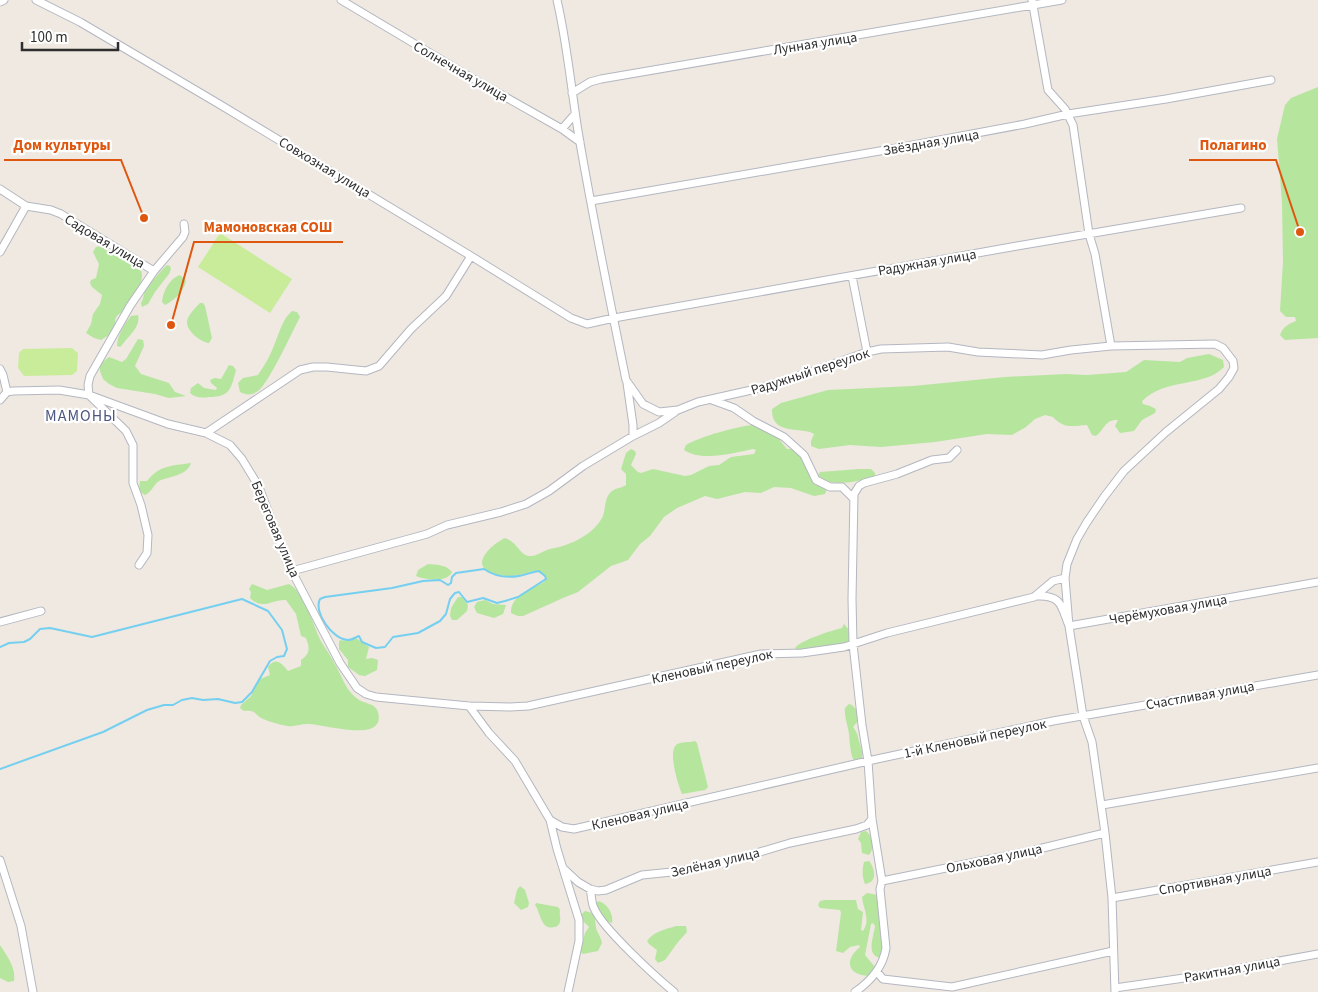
<svg xmlns="http://www.w3.org/2000/svg" width="1318" height="992" font-family="'Source Sans 3',sans-serif">
	<style>
		.green { fill: #b6e59e }
		.pitch { fill: #c9ec9a }
		.lines { fill: none; stroke-linecap: round; stroke-linejoin: round }
		.stream { stroke: #75cff0; stroke-width: 2 }
		.minor-casing { stroke: #b4b7c1; stroke-width: 9 }
		.minor { stroke: #fff; stroke-width: 7 }
		.labels { text-anchor: middle; stroke-width: 4.5; stroke-linejoin: round; paint-order: stroke }
		.street-label { font-size: 14px; fill: #2e2e2e; stroke: #fff }
		.quarter-label { font-size: 16px; letter-spacing: 1px; fill: #4d5680; stroke: #fff }
		.leader { fill: none; stroke: #df570e; stroke-width: 2 }
		.callout-dot { fill: #df570e; stroke: #fff; stroke-width: 2 }
		.callout-label { font-size: 15px; text-anchor: middle; font-weight: bold; fill: #df570e; stroke: #fff; stroke-width: 4.5; stroke-linejoin: round; paint-order: stroke }
	</style>
	<rect width="100%" height="100%" fill="#efe9e1"/>
	<!-- green -->
	<path class="green" d="M1318,87v251l-33,2 -5,-5c3,-8 8,-11 16,-14l-1,-4h-9l-6,-6 3,-49 -1,-60 -5,-63 8,-34 6,-7z
		M101,246c11,4 26,8 35,16 15,14 -2,37 -12,48 -5,5 -11,6 -8,15l-4,8 -11,7 -7,-2 -8,-5 5,-9 2,-10 7,-10 2,-9 -10,-8 -2,-4 1,-3 5,-2 3,-14 -6,-12 3,-5z
		M167,265l3,1 1,3 -2,5 -14,18 -7,12 -6,3 -1,-4c3,-5 2,-7 4,-12 3,-5 18,-23 22,-26z
		M180,275l6,6c-2,10 -11,19 -21,24l-3,-3c1,-11 7,-23 18,-27z
		M200,303h3l2,3 7,32 -3,5c-8,-1 -22,-11 -22,-21 0,-6 9,-15 13,-19z
		M292,311l5,1 3,5c-8,15 -31,66 -42,74 -7,5 -12,4 -18,1l-2,-9 5,-5 15,-3c7,-10 13,-21 17,-32 5,-12 7,-23 17,-32z
		M138,315c3,12 -9,20 -16,30l-2,2 -3,-1c0,-10 8,-23 14,-30z
		M138,339l5,1 1,6 -9,20 6,8 28,9 6,9 11,4 -17,2 -14,-4 -38,-6 -8,-4 -6,-5 -3,-8v-7l9,-7 13,5 4,-3z
		M1209,354l14,6 1,7c-20,21 -57,10 -82,34l1,3 7,2 6,3 -1,4 -13,7 -8,11 -14,2 -5,-7 3,-6c-13,-1 -13,9 -22,16l-4,-1 -5,-10c-15,1 -23,4 -34,-8l-8,-2 -10,4 -9,8 -14,8 -25,-1 -52,8 -54,5 -31,-2 -31,4 -8,-3v-5l3,-7c-11,-8 -43,3 -42,-25l9,-6 47,-13 85,-4 92,-9 61,-3 21,1 39,-3 18,-12 36,2 7,-4z
		M229,365l4,1 3,4c-5,19 -6,27 -27,27 -8,1 -13,1 -19,-4l1,-5 7,-5 6,5 12,2 1,-2 -6,-5 -1,-3 5,-2 6,1z
		M753,425l25,13 9,11h7l3,3 30,37 -2,5 -11,2 -23,-8 -17,-1 -13,6 -16,-1 -28,7 -12,-3 -28,12 -13,9 -14,19 -10,8 -12,16 -17,6 -33,26 -15,6 -40,18h-5l-7,-3c-1,-17 20,-24 33,-31l2,-3 -1,-3 -9,-5c-14,3 -22,7 -38,4 -31,-6 -10,-29 7,-37 13,5 14,16 23,18 9,1 14,-5 22,-7 19,-3 44,-14 53,-33 3,-9 1,-18 9,-25 4,-3 10,-3 14,-6v-11l-5,-5 5,-16 5,-4 4,2 1,3 -5,11 7,7 3,1 12,-4 32,7 6,-1 18,-9 10,-1 12,-8 23,-3 2,-4 -3,-1c-19,4 -52,13 -69,1l2,-5c13,-8 52,-19 67,-20z
		M191,463c-4,13 -21,13 -32,18 -6,4 -7,11 -14,14l-6,-4 1,-10h7c13,-16 24,-15 44,-18z
		M859,469h12l4,4v3l-3,2c-19,4 -34,8 -53,1l-1,-3 2,-4z
		M428,564c8,1 18,0 24,8 -5,11 -26,8 -36,4l2,-6z
		M252,584l15,6 22,-6c17,9 24,43 33,59 5,8 10,15 14,23 7,13 10,25 23,34 7,4 16,3 19,12 9,33 -57,11 -71,12 -6,0 -12,3 -19,2 -7,-1 -18,-4 -25,-7 -10,-5 -6,-9 -19,-8l-4,-3 1,-3 10,-9 9,-17 10,-4 -2,-8c8,-11 14,-3 20,4l13,-5v-6c9,-6 9,-12 5,-22l-5,-2 -5,-22 -10,-14c-14,-1 -23,11 -36,-2l1,-6 -2,-3z
		M458,597h4l6,8 -1,6 -10,9h-5l-2,-4 1,-8z
		M485,600l8,4 13,1 -3,9 -9,4 -17,-5 -3,-6 3,-5z
		M844,624l6,7 1,9c-11,7 -24,6 -37,7 -6,0 -11,3 -16,4l-3,-3c4,-7 38,-18 47,-20z
		M356,638l13,9 -3,12 6,-1 6,2 -1,10 -12,6 -6,-1 -11,-8v-7l-9,-11v-7l1,-2 7,1z
		M849,704l3,1 5,5v12l-4,5c6,8 4,9 7,17 1,6 3,7 2,14l-6,3 -3,-2c-3,-8 -3,-16 -4,-25 -1,-9 -5,-17 -4,-26z
		M695,741l2,2 11,44 -3,3 -23,4c-4,-9 -14,-42 -6,-49 5,-4 13,-2 19,-4z
		M866,831c7,5 9,17 3,24l-7,-2 -1,-10 -3,-4 3,-7z
		M869,861c6,7 9,22 -4,23 -3,-7 -3,-14 -1,-22z
		M520,886l5,4 4,13 -1,4 -7,3 -7,-7 3,-13z
		M867,893l11,2v12l3,9v17l2,12 -2,13c-16,-2 -7,-22 -6,-32l-2,-3 -2,1 -6,31 10,12 -2,5 -4,4c-22,-1 -25,-16 -9,-29l-1,-2 -9,2 -7,6 -7,-2 5,-38 -1,-3 -20,-2 -2,-3 2,-4 5,-1h31l2,9 5,3 -2,18 2,1c8,-11 0,-23 -1,-34z
		M598,901c9,2 16,13 14,22 -9,-2 -13,-11 -16,-19z
		M536,903l22,4 2,3c-1,5 1,8 0,12 -1,3 -3,5 -6,5 -13,4 -14,-16 -19,-22z
		M585,911c13,2 9,11 12,20 2,4 4,7 5,12l-4,8 -15,3 -3,-3 5,-18 4,-6 -7,-7 -1,-5z
		M676,926h10l1,6 -9,10 -13,18 -7,3 -3,-4 2,-9 -8,-6 -2,-3c6,-9 19,-12 29,-15z
		M0,945c7,11 16,22 14,36l-6,1 -8,-4z"/>
	<!-- pitch -->
	<path class="pitch" d="M220,233l72,46 -22,34 -72,-46z
		M72,348l6,5 -1,18 -5,4 -48,1 -6,-8 1,-15 4,-4z"/>
	<g class="lines">
		<!-- stream -->
		<path class="stream" d="M484,569c10,7 23,9 35,7 7,-1 12,-4 20,-5l6,5 1,3 -28,18 -13,4 -8,2 -14,-5 -16,4 -8,-10 -4,1 -5,6 -4,15 -6,7 -22,12 -25,4 -8,10 -9,1 -14,-6 -3,-6c-3,1 -7,4 -11,4 -15,0 -35,-28 -28,-41l5,-2 67,-9 31,-7 17,-1 8,5 3,-2 1,-6 4,-4z
			M0,647l9,-4 15,-1 6,-3 10,-10 10,-1 42,9 150,-38 26,12 14,19 5,19 -3,7 -7,1 -7,4 -18,31 -10,10 -7,1 -17,-4 -15,1 -11,-2 -10,2 -9,5h-9l-17,5 -44,22 -103,37"/>
		<defs>
			<path id="minor" d="M36,0l44,22 139,82 252,152 100,62 16,6 27,-6 403,-72 224,-38
				M341,0l131,78 90,51 18,13
				M557,0c10,43 14,87 21,131 14,83 31,166 48,249l17,24 16,8 19,-2 20,-8 58,-13 60,-19 51,-18 14,-3 67,-2 30,5 64,3 29,-5 40,-4 104,-2 8,4 10,13 1,7 -5,9 -10,12 -53,43 -42,39 -20,26 -17,25 -10,17 -10,25 -2,14 4,48 14,90 9,26 13,91 7,65 3,94
				M1032,0l16,90 17,19 8,16 16,109 6,20 16,92
				M0,2l4,-2
				M572,93l18,-11 11,-3 461,-79
				M562,129l13,-15
				M0,189l26,17 25,4 10,4 93,57
				M591,201l306,-53 128,-24 43,-10 98,-15 105,-19
				M0,252l26,-46
				M852,276l15,76
				M0,369l3,6 4,17
				M0,400l7,-8 6,-1 46,-1 30,5 79,29 38,9 24,12 12,14 17,28 28,75 53,101 17,25 9,6 10,3 93,9 41,1 18,-1 233,-52 41,-1 42,-6 43,-14 147,-36 19,-16 12,-3
				M712,400l22,8 19,13 31,16 20,18 12,25 14,7h12l11,11
				M206,433l94,-63 13,-3h14l39,4 13,-5 32,-37 35,-33 25,-40
				M633,436l26,-13 16,-11
				M139,565l8,-12 1,-18 -7,-30 -8,-22v-38l-7,-14 -37,-36 -1,-10 2,-9 40,-70 24,-35 29,-34 2,-5 -1,-8
				M292,571l135,-37 20,-9 54,-13 25,-8 23,-13 34,-25 50,-30v-11l-6,-42
				M1037,596c25,-1 24,10 32,30l249,-44
				M0,622l41,-11
				M469,706l20,27 26,28 35,59 12,7 12,2 294,-68 185,-40 265,-46
				M1102,805l216,-37
				M550,820l7,29 22,71v21l-11,51
				M0,860l21,66 12,66
				M563,868l15,14 12,7 8,2 8,-1 36,-15 30,-3 51,-9 67,-20 66,-14 11,-4 5,-6
				M882,881l148,-30 75,-18
				M590,889c2,7 1,13 4,19 8,20 62,69 80,84
				M1112,898l206,-36
				M877,972l6,7 69,8 161,-36
				M1115,988l76,-11 127,-23
				M855,992c16,-11 28,-25 31,-44l-6,-59 2,-8 -10,-62 -4,-58 -6,-36 -9,-81 -1,-45 2,-105 5,-8 5,-3 33,-9 35,-14 17,-2 8,-8"/>
		</defs>
		<!-- minor casing -->
		<use href="#minor" class="minor-casing"/>
		<!-- minor -->
		<use href="#minor" class="minor"/>
	</g>
	<g class="labels">
		<!-- street labels -->
		<g class="street-label">
			<text transform="translate(815 43) rotate(-9)" y="5">Лунная улица</text>
			<text transform="translate(461 71) rotate(30)" y="5">Солнечная улица</text>
			<text transform="translate(931 142) rotate(-10)" y="5">Звёздная улица</text>
			<text transform="translate(325 167) rotate(31)" y="5">Совхозная улица</text>
			<text transform="translate(105 241) rotate(31)" y="5">Садовая улица</text>
			<text transform="translate(927 262) rotate(-10)" y="5">Радужная улица</text>
			<text transform="translate(810 371) rotate(-18)" y="5">Радужный переулок</text>
			<text transform="translate(276 529) rotate(67)" y="5">Береговая улица</text>
			<text transform="translate(1168 609) rotate(-10)" y="5">Черёмуховая улица</text>
			<text transform="translate(712 666) rotate(-12)" y="5">Кленовый переулок</text>
			<text transform="translate(1200 695) rotate(-10)" y="5">Счастливая улица</text>
			<text transform="translate(975 738) rotate(-12)" y="5">1-й Кленовый переулок</text>
			<text transform="translate(640 814) rotate(-13)" y="5">Кленовая улица</text>
			<text transform="translate(994 858) rotate(-12)" y="5">Ольховая улица</text>
			<text transform="translate(715 862) rotate(-13)" y="5">Зелёная улица</text>
			<text transform="translate(1215 880) rotate(-10)" y="5">Спортивная улица</text>
			<text transform="translate(1232 969) rotate(-10)" y="5">Ракитная улица</text>
		</g>
		<!-- quarter labels -->
		<g class="quarter-label">
			<text x="81" y="421">МАМОНЫ</text>
		</g>
	</g>
	<!-- callouts -->
	<path class="leader" d="M144 218L121 160H4M1300 232L1276 160H1189M171 325L194 242H343"/>
	<g class="callout-dot">
		<circle cx="144" cy="218" r="5"/>
		<circle cx="1300" cy="232" r="5"/>
		<circle cx="171" cy="325" r="5"/>
	</g>
	<g class="callout-label">
		<text x="62" y="150">Дом культуры</text>
		<text x="1233" y="150">Полагино</text>
		<text x="268" y="232">Мамоновская СОШ</text>
	</g>
	<!-- scale -->
	<path d="M22 42v8h96v-8" fill="none" stroke="#2e2e2e" stroke-width="2.5"/>
	<text x="30" y="42" font-size="15" fill="#2e2e2e" stroke="#ffffff" stroke-width="4" paint-order="stroke">100 m</text>
</svg>
